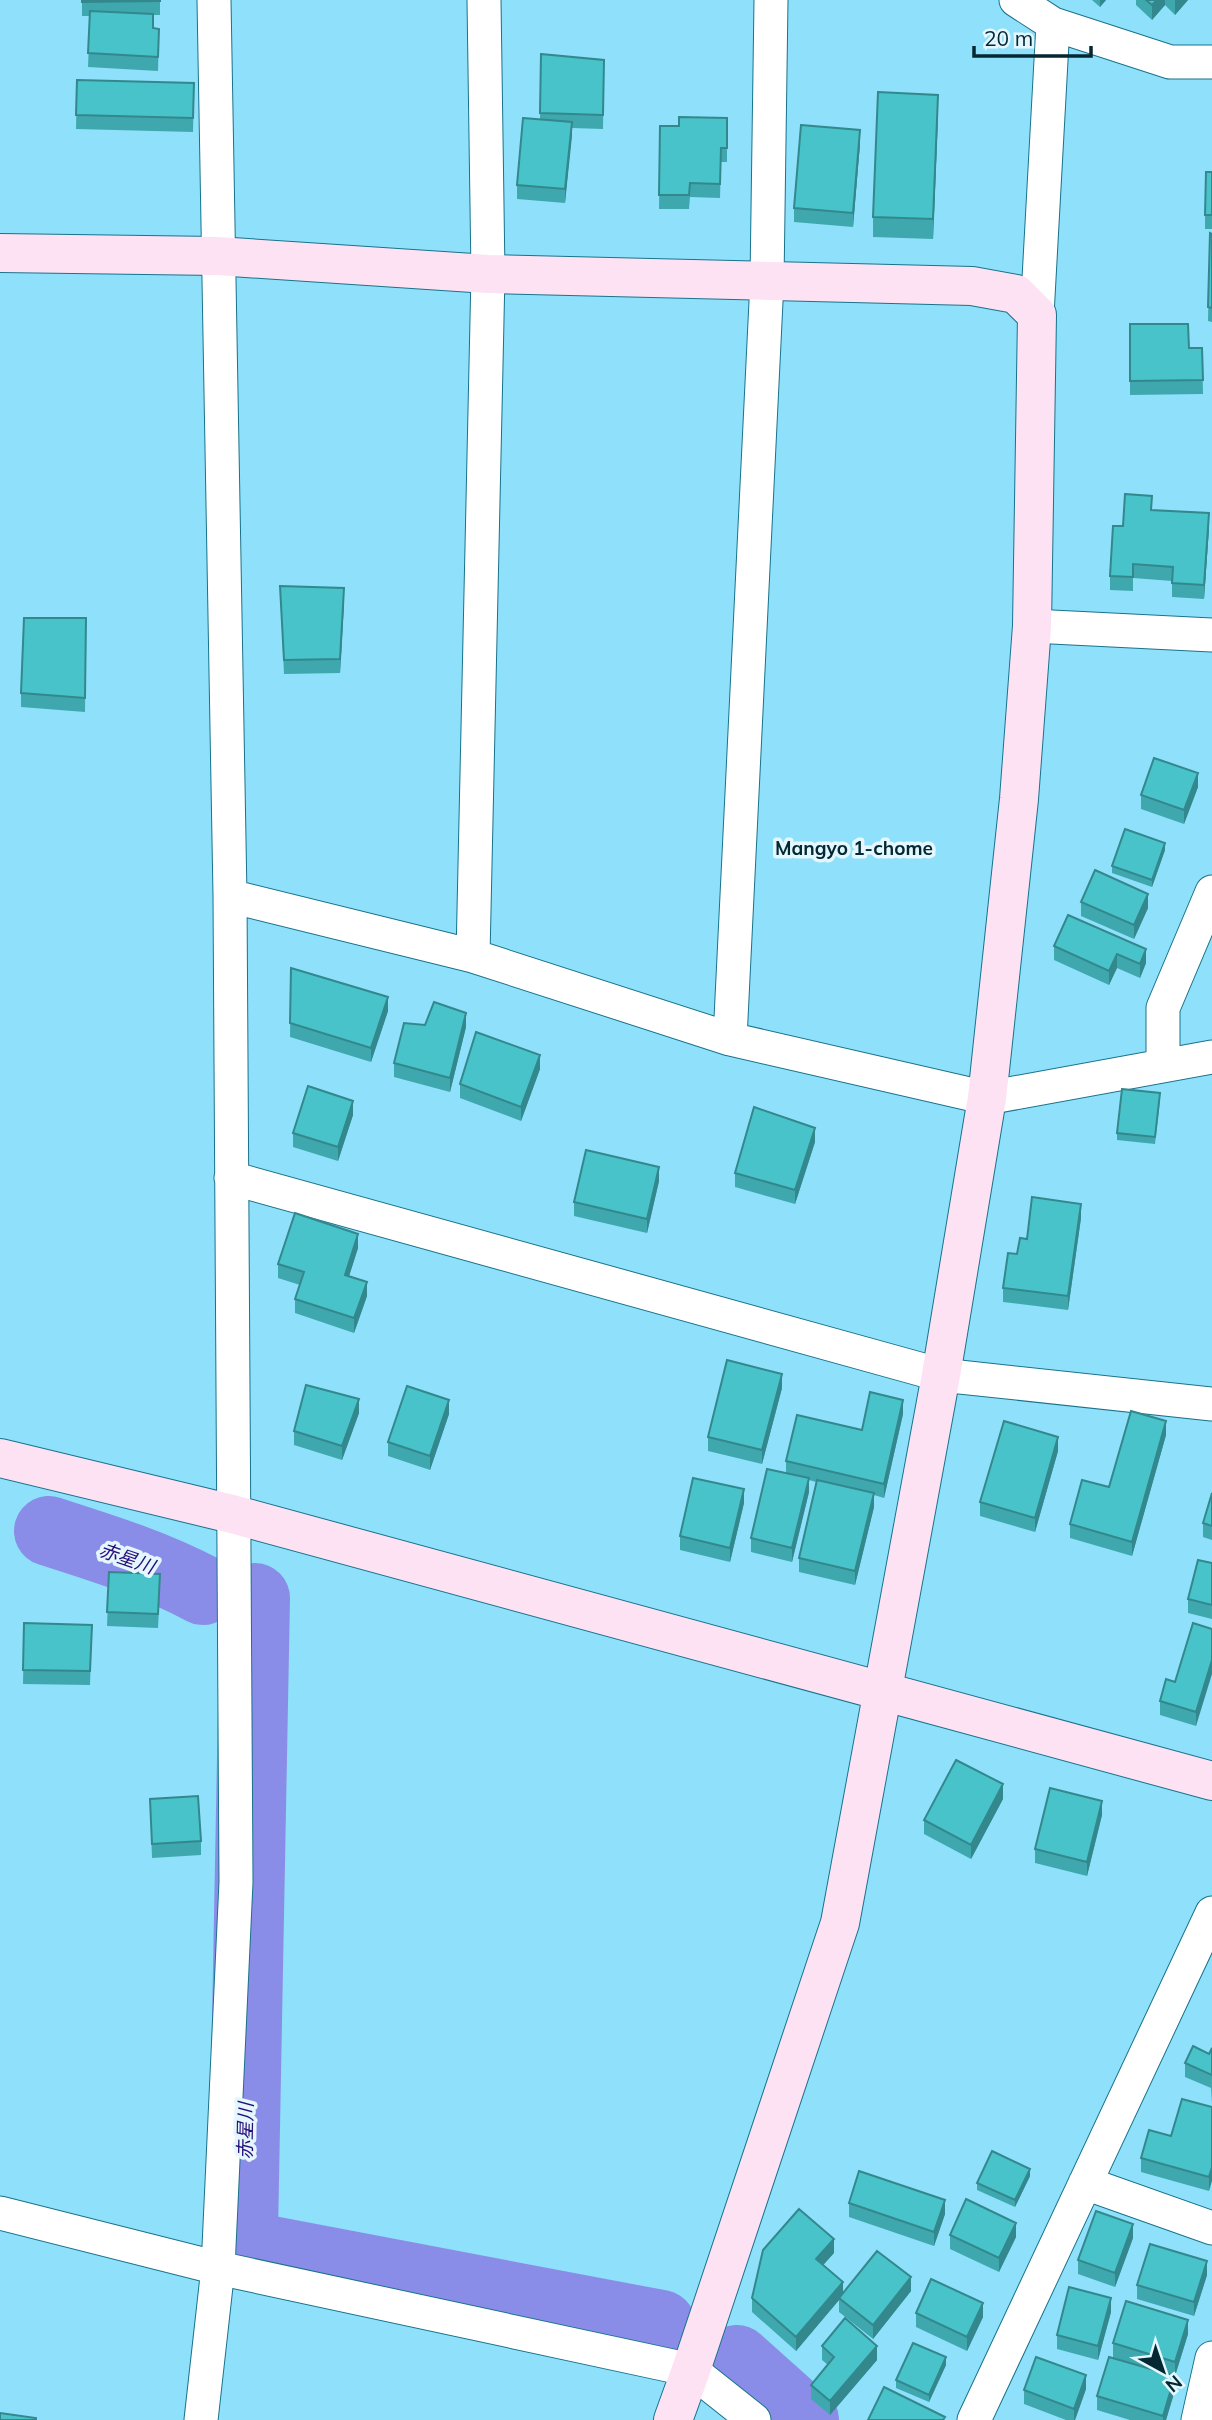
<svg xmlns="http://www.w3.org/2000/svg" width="1212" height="2420" font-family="Mulish,'Noto Sans JP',sans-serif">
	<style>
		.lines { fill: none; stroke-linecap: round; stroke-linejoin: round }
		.river { stroke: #8a8de8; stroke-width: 70 }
		.street-casing { stroke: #19738b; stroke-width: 35 }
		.secondary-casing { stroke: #19738b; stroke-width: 40 }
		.street { stroke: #fff; stroke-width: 33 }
		.secondary { stroke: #fde2f4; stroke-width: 38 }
		.wall { fill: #3fa8ae }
		.shaded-wall { fill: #33888d }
		.building { fill: #49c3ca; stroke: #33888d; stroke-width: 2 }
		.labels { text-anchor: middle; stroke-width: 7; stroke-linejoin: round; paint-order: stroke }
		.neighbourhood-label { font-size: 19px; font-weight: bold; fill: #042832; stroke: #e4f7fe }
		.water-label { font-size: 19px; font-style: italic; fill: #270d7a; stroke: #e4f7fe }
	</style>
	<rect width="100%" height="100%" fill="#8fe0fb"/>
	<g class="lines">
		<!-- river -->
		<path class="river" d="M49,1531c53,17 105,33 154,59
			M255,1598l-12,635 17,16 401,76
			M737,2360l67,60"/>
		<defs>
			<path id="street" d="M1016,0l37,24 117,38h42
				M1037,315l16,-291
				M1032,626l180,9
				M230,896l243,60 257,83 257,59 225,-41
				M473,956l15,-682 -4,-274
				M730,1039l37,-758 4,-281
				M1163,1065v-57l49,-116
				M231,1178l710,197 271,29
				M1085,2183l127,45
				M0,2213l218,55 473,102 63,50
				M201,2420l17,-152 18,-386 -6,-986 -16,-896
				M974,2420l238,-507
				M1198,2420l14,-62"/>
			<path id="secondary" d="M0,253l217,3 271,18 484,12 44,8 21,21 -5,311 -13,173 -32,299 -46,277 -101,548 -149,447 -18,50
				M0,1458l232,56 980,267"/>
		</defs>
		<!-- street casing -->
		<use href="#street" class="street-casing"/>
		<!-- secondary casing -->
		<use href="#secondary" class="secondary-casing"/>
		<!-- street -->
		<use href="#street" class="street"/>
		<!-- secondary -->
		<use href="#secondary" class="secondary"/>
	</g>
	<!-- wall -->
	<path class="wall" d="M82,0h78v15h-7v13l6,1 -1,42 -70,-4 2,-51h-8z
		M1092,0h14l-6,7z
		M1136,0h52l-13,15 -10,-10 -13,15 -16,-15z
		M541,54l63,6 -1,69 -31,-1 -7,75 -48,-4v-14l23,-65z
		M77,80l117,3 -1,49 -117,-3z
		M938,115l-5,124 -60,-2v-20z
		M727,118v44h-6l-1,36 -30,-1 -1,12h-30l1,-83h19z
		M860,144l-7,83 -59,-5v-14z
		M1212,172v57h-7v-14z
		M1210,233l2,1v88l-4,-1z
		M1130,324l59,24h13l1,46 -73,1z
		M1152,510l57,18 -5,71 -32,-2v-16l-39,-3v13l-23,-1v-14l13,-50z
		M280,586l64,16 -4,71 -56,1z
		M86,618l-1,94 -64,-5v-14z
		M1198,787l-14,37 -43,-15v-14z
		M1165,850l-13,37 -40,-14v-7z
		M1081,902l67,6 -14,31 -53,-23z
		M1068,915l78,48 -6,15 -23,-10 -8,17 -55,-25v-14z
		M291,968l97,43 -17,51 -81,-25z
		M425,1025l41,2 -16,65 -56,-15v-14z
		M540,1069l-19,52 -61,-23v-14z
		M1160,1100l-5,44 -38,-4v-7z
		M353,1115l-15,46 -45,-14v-14z
		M815,1142l-20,62 -60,-17v-14z
		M659,1181l-12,52 -73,-17v-14z
		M1081,1218l-13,92 -65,-8v-14l14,-34 10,-15z
		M358,1248l-9,28 18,20 -13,37 -59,-20v-14l5,-14 -22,-7v-14z
		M782,1388l-20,76 -54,-13v-14z
		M359,1413l-17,47 -48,-15v-14z
		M449,1414l-19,56 -42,-14v-14z
		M903,1414l-19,84 -10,-3v12l-19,78 -56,-13v-14l17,-76 -7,-2v12l-17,70 -41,-10v-14l35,-65v-12z
		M1166,1435l-34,121 -62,-18v-14z
		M1058,1451l-23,81 -55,-16v-14z
		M1212,1493v47l-9,-3v-14z
		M744,1503l-14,59 -50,-12v-14z
		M1212,1563v56l-24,-6v-14z
		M109,1572l51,16 -2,40 -51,-2z
		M24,1623l68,2 -2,60 -67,-1z
		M1212,1629l-16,97 -36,-11v-14l15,-19z
		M150,1799l51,42v14l-49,3z
		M1003,1799l-32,60 -47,-25v-14z
		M1102,1815l-15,61 -52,-13v-14z
		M1212,2048v55l-1,-15 -26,-11v-14l24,-9z
		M1212,2107l-3,84 -68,-19v-14z
		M1030,2176l-15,31 -38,-17v-7z
		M849,2203l96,11 -11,32 -85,-29z
		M950,2235l66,2 -17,35 -49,-23z
		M1133,2238l-18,49 -37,-13v-14z
		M834,2253l-11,12 20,28 68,-2 -38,48 -34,-27v-12l-43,51 -44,-39v-14z
		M1207,2275l-13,41 -57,-17v-14z
		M1111,2312l-13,48 -41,-11v-14z
		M916,2313l67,4 -16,34 -51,-24z
		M1188,2334l-13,42v14l-9,30h-36l-33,-10v-14l16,-39v-14z
		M822,2346l55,14 -47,55 -19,-16v-14l17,-20 -6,-5z
		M946,2365l-17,37 -33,-14v-8z
		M1086,2389l-11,31h-9l-42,-16v-14z"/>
	<!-- shaded-wall -->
	<path class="shaded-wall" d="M1100,0h6l-6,7z
		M1157,0h8v5l-13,15v-15z
		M1175,0h13l-13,15z
		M938,95v20l-5,124v-20z
		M572,122v14l-7,67v-14z
		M860,130v14l-7,83v-14z
		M1209,513v15l-5,71v-14z
		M344,588v14l-4,71v-14z
		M1198,773v14l-14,37v-14z
		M1165,843v7l-13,37v-7z
		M1148,894v14l-14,31v-14z
		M1146,949v14l-6,15v-14z
		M1117,954v14l-8,17v-14z
		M388,997v14l-17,51v-14z
		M466,1013v14l-16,65v-14z
		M540,1055v14l-19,52v-14z
		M353,1101v14l-15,46v-14z
		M815,1128v14l-20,62v-14z
		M659,1167v14l-12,52v-14z
		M1081,1204v14l-13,92v-14z
		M358,1234v14l-13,41v-14z
		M367,1282v14l-13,37v-15z
		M782,1374v14l-20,76v-14z
		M359,1399v14l-17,47v-14z
		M449,1400v14l-19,56v-14z
		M903,1400v14l-19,84v-14z
		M1166,1421v14l-34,121v-14z
		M1058,1437v14l-23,81v-14z
		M809,1478v14l-17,70v-14z
		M744,1489v14l-14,59v-14z
		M874,1493v14l-19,78v-14z
		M1212,1660v14l-16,52v-14z
		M1003,1784v15l-32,60v-14z
		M1102,1801v14l-15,61v-14z
		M1212,2167v14l-3,10v-14z
		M1030,2169v7l-15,31v-7z
		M945,2200v14l-11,32v-14z
		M1016,2223v14l-17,35v-14z
		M1133,2224v14l-18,49v-14z
		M834,2239v14l-18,20v-14z
		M1207,2261v14l-13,41v-14z
		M911,2277v14l-38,48v-14z
		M843,2282v14l-4,2v2l-43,51v-14z
		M1111,2298v14l-13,48v-14z
		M983,2303v14l-16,34v-14z
		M1188,2320v14l-13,42v-14z
		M877,2346v14l-47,55v-14z
		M946,2357v8l-17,37v-7z
		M1086,2375v14l-11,31h-1v-11z
		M1175,2376v14l-9,30h-3v-4z"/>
	<!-- building -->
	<path class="building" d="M82,0h78v1l-78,1z
		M1146,0h11l-5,5z
		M90,11l63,3v14l6,1 -1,28 -70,-4z
		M541,54l63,6 -1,55 -63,-2z
		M77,80l117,3 -1,35 -117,-3z
		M878,92l60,3 -5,124 -60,-2z
		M679,117l48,1v30h-6l-1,36 -30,-1 -1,12h-30l1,-69h19z
		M523,118l49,4 -7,67 -48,-4z
		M801,125l59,5 -7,83 -59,-5z
		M1206,172h6v43h-7z
		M1210,233l2,1v74l-4,-1z
		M1130,324h58l1,24h13l1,32 -73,1z
		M1125,494l27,2 -1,14 58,3 -5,72 -32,-2 1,-16 -40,-3v13l-23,-1 3,-50h10z
		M280,586l64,2 -4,71 -56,1z
		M24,618h62l-1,80 -64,-5z
		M1154,758l44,15 -14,37 -43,-15z
		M1125,829l40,14 -13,37 -40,-14z
		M1095,870l53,24 -14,31 -53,-23z
		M1068,915l78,34 -6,15 -23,-10 -8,17 -55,-25z
		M291,968l97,29 -17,51 -81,-25z
		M434,1002l32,11 -16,65 -56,-15 10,-40 21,2z
		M476,1032l64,23 -19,52 -61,-23z
		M308,1086l45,15 -15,46 -45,-14z
		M1122,1089l38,4 -5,44 -38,-4z
		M754,1107l61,21 -20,62 -60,-17z
		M586,1150l73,17 -12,52 -73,-17z
		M1032,1197l49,7 -13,92 -65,-8 5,-35 9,1 3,-16 7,1z
		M295,1213l63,21 -13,41 22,7 -13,36 -59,-19 9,-27 -26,-8z
		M727,1360l55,14 -20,76 -54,-13z
		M306,1385l53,14 -17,47 -48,-15z
		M407,1386l42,14 -19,56 -42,-14z
		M870,1392l33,8 -19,84 -98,-23 11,-46 65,15z
		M1131,1411l35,10 -34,121 -62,-18 12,-44 27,7z
		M1004,1421l54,16 -23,81 -55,-16z
		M767,1469l42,9 -17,70 -41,-10z
		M693,1478l51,11 -14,59 -50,-12z
		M817,1480l57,13 -19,78 -56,-13z
		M1212,1493v33l-9,-3z
		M1198,1560l14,3v42l-24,-6z
		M109,1572l51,2 -2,40 -51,-2z
		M24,1623l68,2 -2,46 -67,-1z
		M1193,1623l19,6v31l-16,52 -36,-11 6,-22 9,3z
		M956,1760l47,24 -32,61 -47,-25z
		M1050,1788l52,13 -15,61 -52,-13z
		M198,1796l3,45 -49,3 -2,-45z
		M1193,2046l16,8 3,-6v27l-27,-12z
		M1182,2099l30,8v60l-3,10 -68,-19 8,-28 22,6z
		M992,2151l38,18 -15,31 -38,-17z
		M859,2171l86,29 -11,32 -85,-29z
		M966,2199l50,24 -17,35 -49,-23z
		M799,2209l35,30 -18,20 27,23 -47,55 -44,-39 11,-48z
		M1096,2211l37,13 -18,49 -37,-13z
		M1150,2244l57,17 -13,41 -57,-17z
		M877,2251l34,26 -38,48 -34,-27z
		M931,2279l52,24 -16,34 -51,-24z
		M1069,2287l42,11 -13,48 -41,-11z
		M1126,2301l62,19 -13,42 -62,-19z
		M845,2318l32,28 -47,55 -19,-16 23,-28 -12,-11z
		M913,2343l33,14 -17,38 -33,-15z
		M1036,2357l50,18 -12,34 -50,-19z
		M1109,2357l66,19 -12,40 -66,-20z
		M884,2387l61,30 -2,3h-75z
		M0,2413l36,5v2h-36z"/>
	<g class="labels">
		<!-- neighbourhood labels -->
		<g class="neighbourhood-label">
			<text x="854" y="855">Mangyo 1-chome</text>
		</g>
		<!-- water labels -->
		<g class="water-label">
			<text transform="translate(127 1558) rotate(19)" y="7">赤星川</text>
			<text transform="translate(245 2131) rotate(-89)" y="7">赤星川</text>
		</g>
	</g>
	<!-- north arrow -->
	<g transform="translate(1163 2371) rotate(140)" stroke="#e4f7fe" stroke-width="5" paint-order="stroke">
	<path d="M0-5L12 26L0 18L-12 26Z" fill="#042832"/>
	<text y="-10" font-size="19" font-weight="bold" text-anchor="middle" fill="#042832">N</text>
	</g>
	<!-- scale -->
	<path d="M974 46v10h117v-10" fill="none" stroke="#042832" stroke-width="3.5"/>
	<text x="984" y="46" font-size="21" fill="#042832" stroke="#e4f7fe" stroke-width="5" paint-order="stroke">20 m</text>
</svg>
